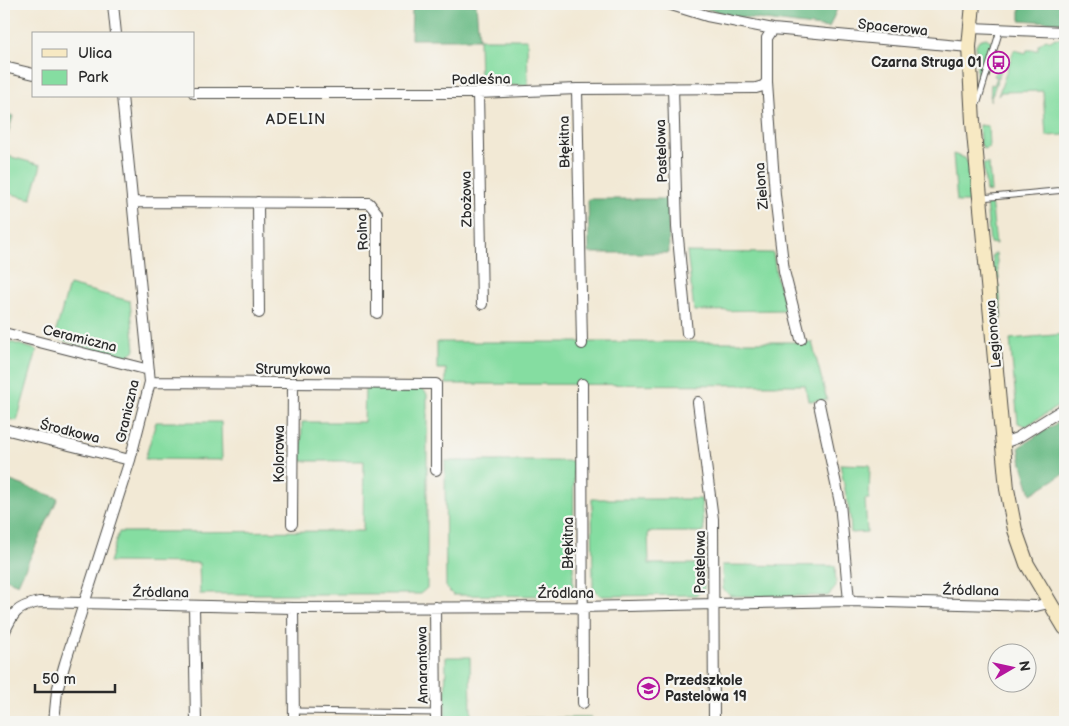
<svg xmlns="http://www.w3.org/2000/svg" width="1069" height="726" font-family="'Balsamiq Sans',sans-serif">
	<style>
		.green { fill: #85dda1; stroke: #588466 }
		.forest { fill: #6cbc87; stroke: #4c7459 }
		.lines { fill: none; stroke-linecap: round; stroke-linejoin: round }
		.service-casing { stroke: #494844; stroke-width: 7 }
		.minor-casing { stroke: #494844; stroke-width: 12 }
		.secondary-casing { stroke: #494844; stroke-width: 16 }
		.service { stroke: #fff; stroke-width: 5 }
		.minor { stroke: #fff; stroke-width: 10 }
		.secondary { stroke: #f7e9c3; stroke-width: 14 }
		.labels { text-anchor: middle; stroke-width: 4.5; stroke-linejoin: round; paint-order: stroke }
		.street-label { font-size: 14px; fill: #2b2b2b; stroke: #f6f6f2 }
		.poi-label { font-size: 14px; font-weight: bold; fill: #2b2b2b; stroke: #f6f6f2; text-anchor: end }
		.neighbourhood-label { font-size: 15px; letter-spacing: 1px; fill: #2b2b2b; stroke: #f6f6f2 }
	</style>
	<rect width="100%" height="100%" fill="#f6f6f2"/>
	<filter id="ink" filterUnits="userSpaceOnUse"><feTurbulence type="fractalNoise" baseFrequency=".02" numOctaves="2"/><feDisplacementMap in="SourceGraphic" scale="10" xChannelSelector="R" yChannelSelector="G"/><feConvolveMatrix kernelMatrix="1 2 1 2 8 2 1 2 1" color-interpolation-filters="sRGB"/></filter>
	<filter id="wash" filterUnits="userSpaceOnUse"><feTurbulence type="fractalNoise" baseFrequency=".0096" numOctaves="4" result="noise"/><feDisplacementMap in="SourceGraphic" scale="20" xChannelSelector="R" yChannelSelector="G"/><feGaussianBlur stdDeviation="1.12" result="paint"/><feColorMatrix in="noise" values="0 0 0 0 0 0 0 0 0 0 0 0 0 0 0 0 0 1.4 0 .05"/><feComposite in="paint" operator="in"/></filter>
	<g filter="url(#wash)">
		<rect width="100%" height="100%" fill="#f2e9d5"/>
		<!-- green -->
		<path class="green" d="M986,38l5,3v7l-14,32 -1,-35 3,-5z
			M1055,38l9,1 1,4v92l-19,1 -3,-45 -42,1 -3,4 16,-46 12,3 1,-3h11v-5l8,-6 5,2z
			M479,39h48l1,46 -48,1z
			M1001,63l2,1 -13,37 1,-17 3,1 3,-8 -3,-1z
			M979,125l9,1 1,21 -6,2 -3,-7z
			M953,154l12,4 6,11 1,33h-15z
			M4,155l37,10 -10,34 -27,-7z
			M983,164h6l2,28 -5,-1z
			M988,200h3l5,44 -6,-1 -4,-41z
			M687,252l86,1 4,26 9,31 -92,1z
			M996,253l3,26h-5l-2,-24z
			M69,285l61,16 5,49 -10,8 -71,-20z
			M999,285l3,33h-4l-3,-31z
			M1065,334v68l-39,24 -8,-3 -8,-84z
			M4,340l33,10 -20,71 -13,-3z
			M437,342h375l15,58 -19,1 -3,-16 -359,-1v-15h-9z
			M365,387h56l6,7v194l-7,6h-220l-1,-31 -90,-1 10,-30 244,-1 1,-70h-63l1,-39h62z
			M156,422h65l1,38 -77,-1z
			M445,461h129l-1,127 -8,8 -112,-1 -7,-7z
			M840,464l30,1 -1,34h-4l2,33 -16,1 -1,-17z
			M592,499h109l3,33h-56l1,32h55v25l-8,6 -95,1 -8,-8z
			M722,565l113,1 1,21 -8,9h-98l-7,-7z
			M446,657h24l1,61h-26z
			M506,718h86v4h-86z"/>
		<!-- forest -->
		<path class="forest" d="M420,4h56l3,35h-68l1,-29z
			M689,4h150l-10,24 -96,-12z
			M1020,4h45v19l-45,-3z
			M4,114l9,2 -9,32z
			M588,199h80l1,54h-80z
			M1065,418v55l-34,21 -9,-30 -3,-17z
			M5,479l53,19 -40,86 -14,-6z"/>
	</g>
	<g filter="url(#ink)">
		<g class="lines">
			<defs>
				<path id="service" d="M978,102l22,-72
					M981,198l84,-8
					M294,711l142,2"/>
				<path id="minor" d="M113,4l3,30
					M668,4l39,12 66,13 196,18
					M971,28l94,4
					M773,29l-6,9v44l8,113 9,76 17,68
					M4,67l30,7
					M673,88l4,139 10,106
					M577,89l5,255
					M194,93h284l99,-4 179,-1 7,-2 4,-4
					M478,93l4,211
					M133,202l236,1 8,10v100
					M258,202l1,111
					M4,333l145,37
					M150,382l286,2v86
					M582,384l1,319
					M698,402l15,117 1,203
					M819,404l21,99 9,98
					M4,429l126,31
					M1003,443l14,-5 48,-30
					M292,524l1,-141
					M194,606l2,116
					M435,607l1,115
					M293,608l1,114
					M4,633c9,-20 12,-26 35,-31l254,6 289,-1 267,-6 187,5 13,-3
					M54,722l3,-31 8,-28 65,-203 20,-78 -28,-286"/>
				<path id="secondary" d="M973,4l-4,43 4,75 34,367 8,41 12,34 38,64"/>
			</defs>
			<!-- service casing -->
			<use href="#service" class="service-casing"/>
			<!-- minor casing -->
			<use href="#minor" class="minor-casing"/>
			<!-- secondary casing -->
			<use href="#secondary" class="secondary-casing"/>
			<!-- service -->
			<use href="#service" class="service"/>
			<!-- minor -->
			<use href="#minor" class="minor"/>
			<!-- secondary -->
			<use href="#secondary" class="secondary"/>
		</g>
	</g>
	<!-- icons -->
	<defs>
		<symbol id="bus-ring" viewBox="-11 -11 22 22"><circle r="9.5" fill="#f6f6f2" stroke="#b5179e" stroke-width="1.5"/><path d="M-5-6H5V4H4V6H2V4H-2V6H-4V4H-5ZM-3.5-4V0h7V-4ZM-3.5 1.2v1.5H-2V1.2ZM2 1.2v1.5H3.5V1.2Z" fill="#b5179e"/></symbol>
		<symbol id="school-ring" viewBox="-11 -11 22 22"><circle r="9.5" fill="#f6f6f2" stroke="#b5179e" stroke-width="1.5"/><path d="M0-5L7-2L0 1L-7-2ZM-4 1L0 2.5L4 1V4Q0 6-4 4Z" fill="#b5179e"/></symbol>
	</defs>
	<g fill-rule="evenodd">
		<use href="#bus-ring" x="986" y="50" width="25" height="25"/>
		<use href="#school-ring" x="636" y="676" width="25" height="25"/>
	</g>
	<g class="labels">
		<!-- street labels -->
		<g class="street-label">
			<text transform="translate(893 27) rotate(6)" y="5">Spacerowa</text>
			<text transform="translate(481 79) rotate(-1)" y="5">Podleśna</text>
			<text transform="translate(564 142) rotate(-91)" y="5">Błękitna</text>
			<text transform="translate(661 151) rotate(-92)" y="5">Pastelowa</text>
			<text transform="translate(761 186) rotate(-95)" y="5">Zielona</text>
			<text transform="translate(466 199) rotate(-91)" y="5">Zbożowa</text>
			<text transform="translate(362 232) rotate(-93)" y="5">Rolna</text>
			<text transform="translate(993 334) rotate(-95)" y="5">Legionowa</text>
			<text transform="translate(80 338) rotate(14)" y="5">Ceramiczna</text>
			<text x="293" y="374">Strumykowa</text>
			<text transform="translate(127 411) rotate(-77)" y="5">Graniczna</text>
			<text transform="translate(70 431) rotate(14)" y="5">Środkowa</text>
			<text transform="translate(279 454) rotate(-90)" y="5">Kolorowa</text>
			<text transform="translate(568 543) rotate(-90)" y="5">Błękitna</text>
			<text transform="translate(700 562) rotate(-90)" y="5">Pastelowa</text>
			<text transform="translate(971 590) rotate(1)" y="5">Źródlana</text>
			<text transform="translate(161 592) rotate(1)" y="5">Źródlana</text>
			<text x="566" y="598">Źródlana</text>
			<text transform="translate(422 665) rotate(-91)" y="5">Amarantowa</text>
		</g>
		<!-- poi labels -->
		<g class="poi-label">
			<text x="982" y="67">Czarna Struga 01</text>
			<text x="665" y="685" text-anchor="start">Przedszkole<tspan x="665" dy="16">Pastelowa 19</tspan></text>
		</g>
		<!-- neighbourhood labels -->
		<g class="neighbourhood-label">
			<text x="296" y="124">ADELIN</text>
		</g>
	</g>
	<!-- margin -->
	<rect width="1069" height="726" fill="none" stroke="#f6f6f2" stroke-width="20"/>
	<!-- legend -->
	<rect x="32" y="32" width="162" height="65" fill="#f6f6f2" stroke="#a5a5a2"/>
	<rect x="42" y="49" width="25" height="8" fill="#f7e9c3" stroke="#a5a5a2"/>
	<text x="78" y="58" font-size="15" fill="#2b2b2b">Ulica</text>
	<rect x="42" y="70" width="25" height="15" fill="#85dda1" stroke="#a5a5a2"/>
	<text x="78" y="82" font-size="15" fill="#2b2b2b">Park</text>
	<!-- north arrow -->
	<g transform="translate(1012 668) rotate(81)"><circle r="24" fill="#f6f6f2" stroke="#a5a5a2"/>
	<path d="M0-4L9 19L0 12L-9 19Z" fill="#b5179e"/>
	<text y="-8" font-size="14" font-weight="bold" text-anchor="middle" fill="#2b2b2b">N</text>
	</g>
	<!-- scale -->
	<path d="M35 684v8h80v-8" fill="none" stroke="#2b2b2b" stroke-width="2.5"/>
	<text x="42" y="684" font-size="15" fill="#2b2b2b" stroke="#f6f6f2" stroke-width="4" paint-order="stroke">50 m</text>
</svg>
